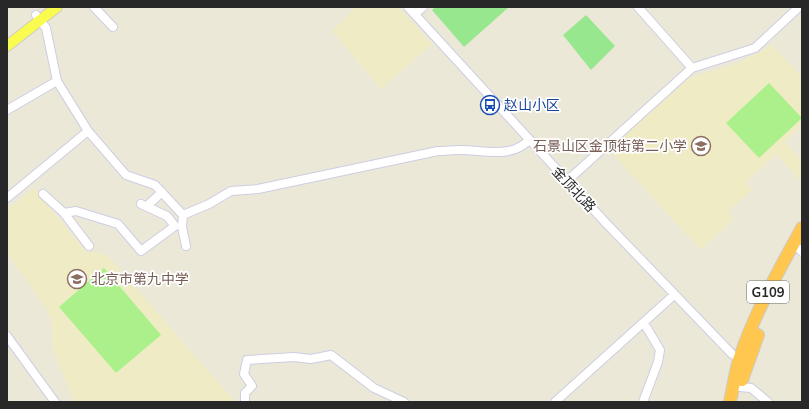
<svg xmlns="http://www.w3.org/2000/svg" width="809" height="409" font-family="Mulish,'Noto Sans SC',sans-serif">
	<style>
		.education { fill: #efecc5 }
		.green { fill: #97e78f }
		.pitch { fill: #abf08a }
		.lines { fill: none; stroke-linecap: round; stroke-linejoin: round }
		.minor-casing { stroke: #cecde3; stroke-width: 10 }
		.major-casing { stroke: #cbcbcb; stroke-width: 12 }
		.highway-casing { stroke: #cbcbcb; stroke-width: 14 }
		.minor { stroke: #fff; stroke-width: 8 }
		.major { stroke: #f9fb4e; stroke-width: 10 }
		.highway { stroke: #ffc750; stroke-width: 12 }
		.labels { text-anchor: middle; stroke-width: 3.5; stroke-linejoin: round; paint-order: stroke }
		.shield { fill: #fff; stroke: #686868; stroke-width: 1 }
		.shield-label { font-size: 13px; font-weight: bold; fill: #282828 }
		.transit-label { font-size: 14px; fill: #164399; stroke: #fff; text-anchor: start }
		.education-label { font-size: 14px; fill: #785e54; stroke: #fff; text-anchor: end }
		.street-label { font-size: 14px; fill: #282828; stroke: #fff }
	</style>
	<rect width="100%" height="100%" fill="#ece8d8"/>
	<!-- education -->
	<path class="education" d="M356,7h42l34,37 -51,45 -49,-58z
		M772,45l30,32v49l-17,16 17,20v20l-26,-28 -30,28 6,8 -24,22 6,7 -33,31 -92,-100 77,-71 50,-15z
		M34,188l52,64h12l11,5 126,145h-161l-21,-53 -2,-31 -10,-17 -34,-48v-49l4,3z"/>
	<!-- green -->
	<path class="green" d="M435,7h74l-45,40 -32,-37z
		M586,15l29,31 -24,24 -28,-35z"/>
	<!-- pitch -->
	<path class="pitch" d="M769,83l33,35 -43,40 -33,-35z
		M104,268l57,67 -45,38 -57,-66z"/>
	<g class="lines">
		<defs>
			<path id="minor" d="M94,7l19,20
				M408,7l196,214 128,133 11,7
				M638,7l54,61
				M415,14l8,-7
				M36,15l10,13 11,53 31,50 38,44 29,10 28,30
				M7,110l50,-29
				M567,181l125,-113 63,-20 44,-41
				M43,194l21,19 25,33
				M7,198l81,-67
				M147,206l15,-14
				M64,213l12,-2 42,13 23,27 34,-25 -8,-10 -26,-12
				M183,215l26,-11 22,-13 27,-2 180,-38c7,0 15,-1 22,-1 24,0 51,9 69,-10
				M183,215l-1,12 4,19
				M799,249l3,3
				M7,336l48,66
				M740,387l11,1 17,14
				M245,402v-9l7,-7 -8,-12 3,-14 47,-3 17,2 20,-4 43,33 30,14
				M555,402l119,-107
				M643,402l15,-40 2,-12 -16,-27"/>
			<path id="major" d="M7,46l50,-39"/>
			<path id="highway" d="M742,380l16,-45
				M730,402c3,-14 5,-28 9,-42 15,-46 40,-90 63,-132"/>
		</defs>
		<!-- minor casing -->
		<use href="#minor" class="minor-casing"/>
		<!-- major casing -->
		<use href="#major" class="major-casing"/>
		<!-- highway casing -->
		<use href="#highway" class="highway-casing"/>
		<!-- minor -->
		<use href="#minor" class="minor"/>
		<!-- major -->
		<use href="#major" class="major"/>
		<!-- highway -->
		<use href="#highway" class="highway"/>
	</g>
	<!-- icons -->
	<defs>
		<symbol id="bus-ring" viewBox="-11 -11 22 22"><circle r="9.5" fill="#fff" stroke="#1a4fb4" stroke-width="1.5"/><path d="M-5-6H5V4H4V6H2V4H-2V6H-4V4H-5ZM-3.5-4V0h7V-4ZM-3.5 1.2v1.5H-2V1.2ZM2 1.2v1.5H3.5V1.2Z" fill="#1a4fb4"/></symbol>
		<symbol id="school-ring" viewBox="-11 -11 22 22"><circle r="9.5" fill="#fff" stroke="#8d6e63" stroke-width="1.5"/><path d="M0-5L7-2L0 1L-7-2ZM-4 1L0 2.5L4 1V4Q0 6-4 4Z" fill="#8d6e63"/></symbol>
	</defs>
	<g fill-rule="evenodd">
		<use href="#bus-ring" x="479" y="94" width="22" height="22"/>
		<use href="#school-ring" x="690" y="135" width="22" height="22"/>
		<use href="#school-ring" x="66" y="268" width="22" height="22"/>
	</g>
	<g class="labels">
		<!-- shield labels -->
		<rect class="shield" x="747" y="281" width="42" height="22" rx="3"/>
		<g class="shield-label">
			<text x="768" y="297">G109</text>
		</g>
		<!-- transit labels -->
		<g class="transit-label">
			<text x="504" y="110">赵山小区</text>
		</g>
		<!-- education labels -->
		<g class="education-label">
			<text x="687" y="151">石景山区金顶街第二小学</text>
			<text x="91" y="284" text-anchor="start">北京市第九中学</text>
		</g>
		<!-- street labels -->
		<g class="street-label">
			<text transform="translate(574 189) rotate(47)" y="5">金顶北路</text>
		</g>
	</g>
	<!-- border -->
	<rect width="809" height="409" fill="none" stroke="#282828" stroke-width="16"/>
</svg>
